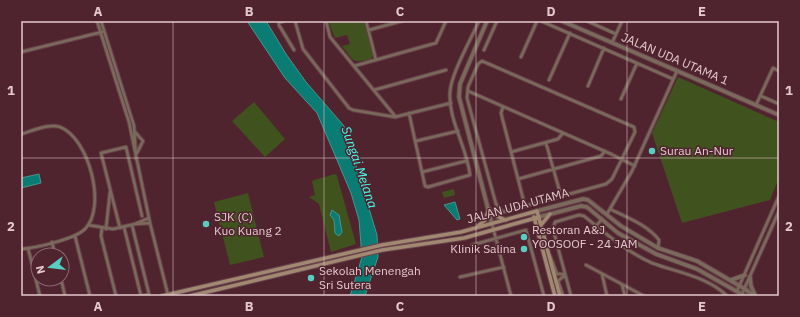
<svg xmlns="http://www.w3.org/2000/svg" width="800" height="317" font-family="'IBM Plex Sans',sans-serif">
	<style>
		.green { fill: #40521d }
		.water { fill: #0a7c73; stroke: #4c938e }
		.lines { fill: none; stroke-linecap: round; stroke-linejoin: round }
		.minor-casing { stroke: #6a424c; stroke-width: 4.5 }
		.tertiary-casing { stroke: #6a424c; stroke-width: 5.5 }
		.secondary-casing { stroke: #6a424c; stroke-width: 5.5 }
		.minor { stroke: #7a6a5b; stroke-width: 2.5 }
		.tertiary { stroke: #7a6a5b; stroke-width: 3.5 }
		.secondary { stroke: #a18871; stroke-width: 3.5 }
		.grid { fill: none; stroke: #e5c9ce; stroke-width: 1; stroke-opacity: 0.55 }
		.poi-dot { fill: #57cec1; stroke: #4f242f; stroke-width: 1.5 }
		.labels { text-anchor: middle; stroke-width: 3; stroke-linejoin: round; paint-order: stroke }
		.street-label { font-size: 12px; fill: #e5c9ce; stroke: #4f242f }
		.poi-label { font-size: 12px; fill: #e5c9ce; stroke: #4f242f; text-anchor: start }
		.water-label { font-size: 13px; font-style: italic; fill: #49fdec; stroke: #4f242f }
		.neatline { fill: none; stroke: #e5c9ce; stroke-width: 1.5 }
		.grid-label { font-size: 13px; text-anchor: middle; font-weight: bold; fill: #e5c9ce }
	</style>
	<rect width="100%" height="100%" fill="#4f242f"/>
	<!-- green -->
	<path class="green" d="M328,21h36l9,34 -2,4c-20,5 -17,2 -29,-13l8,-2 -3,-9 -12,3z
		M678,77l101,45v56l-9,22 -88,23 -30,-90z
		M254,102l31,37 -20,18 -33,-36z
		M335,174l2,2 19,68 -25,8 -12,-48 -10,-7 6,-2 -3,-14 2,-1z
		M454,189l1,6 -11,3 -2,-6z
		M248,193l16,64 -34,8 -16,-63z"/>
	<!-- water -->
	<path class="water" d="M247,21h19l20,33 20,28 38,44 33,109 1,22 -13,39h-15l12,-39 -3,-37 -8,-27 -34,-80 -32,-35z
		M39,174l2,9 -20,5v-10z
		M455,202l5,17 -3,1 -13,-15z
		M332,210l7,5 3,17 -3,4 -4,-3 -1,-13 -4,-5z"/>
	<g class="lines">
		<defs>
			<path id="minor" d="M97,21l32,101 21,101 18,72
				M101,21l33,105 2,33
				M284,21l-5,2v2l15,25
				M295,21l8,28 46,59 4,2 42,7 56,-14
				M326,21l4,16 65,79
				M366,21l10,39
				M541,21l132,58
				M587,21l29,13
				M369,30l33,-9
				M612,43l10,-22
				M484,50l13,-29
				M21,52l81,-20
				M521,57l16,-36
				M482,61l152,66 1,5 -23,47 -6,5 -103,28 -7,-8 -29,-106 1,-11 10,-23z
				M354,66l82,-23 10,-22
				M549,80l21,-47
				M588,86l16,-38
				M374,90l72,-20
				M468,91l143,63 24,12
				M761,96l18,8
				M621,99l16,-36
				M756,105l17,-37 6,3
				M503,107l-2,6 24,93
				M409,113l16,73 3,1 42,-12c-3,-28 -22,-55 -20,-83 1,-18 21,-53 29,-71
				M135,132l8,9 -6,12
				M21,134c11,-3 28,-11 39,-7 29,11 47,80 25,102 -10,10 -49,19 -64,20
				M416,141l42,-10
				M546,143l15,53
				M511,152l47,-13 5,-6
				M422,172l44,-11
				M518,179l83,-23 4,-5
				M610,209c16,8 38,16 49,31l-1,8
				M607,214l25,-43 45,-100
				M136,224l14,-1
				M492,224l19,72
				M88,225l25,4 22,-5 14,-6
				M596,226l6,-7
				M124,227l17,69 8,-2 -17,-69
				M102,228l-1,8 15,60
				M120,228l-19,-75 25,-6 16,69
				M106,229l4,-37
				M75,236l15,60
				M52,242l3,13
				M472,245l54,-15 18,66
				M28,248l12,48
				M550,256l7,18h8
				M586,265l58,31
				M602,274l5,22
				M460,277l44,-10
				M61,279l4,17
				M622,285l3,11
				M737,291l42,-95
				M742,294l37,-83
				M563,296l-5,-15 7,-6
				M571,296l-18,-67 2,-7 24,-7 5,1c21,17 43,36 68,47 24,9 57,14 75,33"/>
			<path id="tertiary" d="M487,21l-27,63 -1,13 33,127
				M562,21l217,94
				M537,211l46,-12 5,1 33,26 37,22 39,13 48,28 9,7
				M539,217l42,-11 6,1 31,26 38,21 41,15 48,27
				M750,277l1,9 4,9
				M731,280l14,-5"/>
			<path id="secondary" d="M489,209l7,7 10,4
				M534,217l21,79
				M541,225l9,-11
				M478,226l7,-6 4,-11
				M162,296l220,-51 79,-13 76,-21 23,85
				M190,296l192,-46 82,-12 75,-21"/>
		</defs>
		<!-- minor casing -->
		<use href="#minor" class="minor-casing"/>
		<!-- tertiary casing -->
		<use href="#tertiary" class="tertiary-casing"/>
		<!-- secondary casing -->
		<use href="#secondary" class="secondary-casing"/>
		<!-- minor -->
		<use href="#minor" class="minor"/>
		<!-- tertiary -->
		<use href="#tertiary" class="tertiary"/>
		<!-- secondary -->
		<use href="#secondary" class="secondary"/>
	</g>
	<!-- grid -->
	<path class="grid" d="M173,21v275M324,21v275M476,21v275M627,21v275M21,158h758"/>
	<!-- markers -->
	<g class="poi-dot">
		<circle cx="652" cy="151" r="4"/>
		<circle cx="206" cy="224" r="4"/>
		<circle cx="524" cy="237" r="4"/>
		<circle cx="524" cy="249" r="4"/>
		<circle cx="311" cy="278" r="4"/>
	</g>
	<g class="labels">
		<!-- street labels -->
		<g class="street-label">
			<text transform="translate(675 59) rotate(23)" y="4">JALAN UDA UTAMA 1</text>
			<text transform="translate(518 206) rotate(-15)" y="4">JALAN UDA UTAMA</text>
		</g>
		<!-- poi labels -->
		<g class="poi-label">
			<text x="660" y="155">Surau An-Nur</text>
			<text x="214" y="221">SJK (C)<tspan x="214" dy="14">Kuo Kuang 2</tspan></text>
			<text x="532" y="234">Restoran A&amp;J<tspan x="532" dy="14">YOOSOOF - 24 JAM</tspan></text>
			<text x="516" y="253" text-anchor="end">Klinik Salina</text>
			<text x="319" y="275">Sekolah Menengah<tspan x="319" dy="14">Sri Sutera</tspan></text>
		</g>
		<!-- water labels -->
		<g class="water-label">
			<text transform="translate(360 167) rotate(71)" y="5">Sungai Melana</text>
		</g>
	</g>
	<!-- border -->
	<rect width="800" height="317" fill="none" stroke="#4f242f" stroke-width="44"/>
	<!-- north arrow -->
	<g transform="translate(50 267) rotate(255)"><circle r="19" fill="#4f242f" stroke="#8b666f"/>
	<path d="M0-3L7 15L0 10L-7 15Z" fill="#57cec1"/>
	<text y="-6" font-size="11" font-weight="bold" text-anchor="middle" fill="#e5c9ce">N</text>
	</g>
	<rect x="22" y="22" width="756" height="273" class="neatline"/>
	<g class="grid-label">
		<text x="98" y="16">A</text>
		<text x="249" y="16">B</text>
		<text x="400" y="16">C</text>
		<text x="551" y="16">D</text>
		<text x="702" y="16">E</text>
		<text x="11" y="95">1</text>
		<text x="789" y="95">1</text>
		<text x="11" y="231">2</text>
		<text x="789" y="231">2</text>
		<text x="98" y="311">A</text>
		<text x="249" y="311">B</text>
		<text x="400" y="311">C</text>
		<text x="551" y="311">D</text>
		<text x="702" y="311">E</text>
	</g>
</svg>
